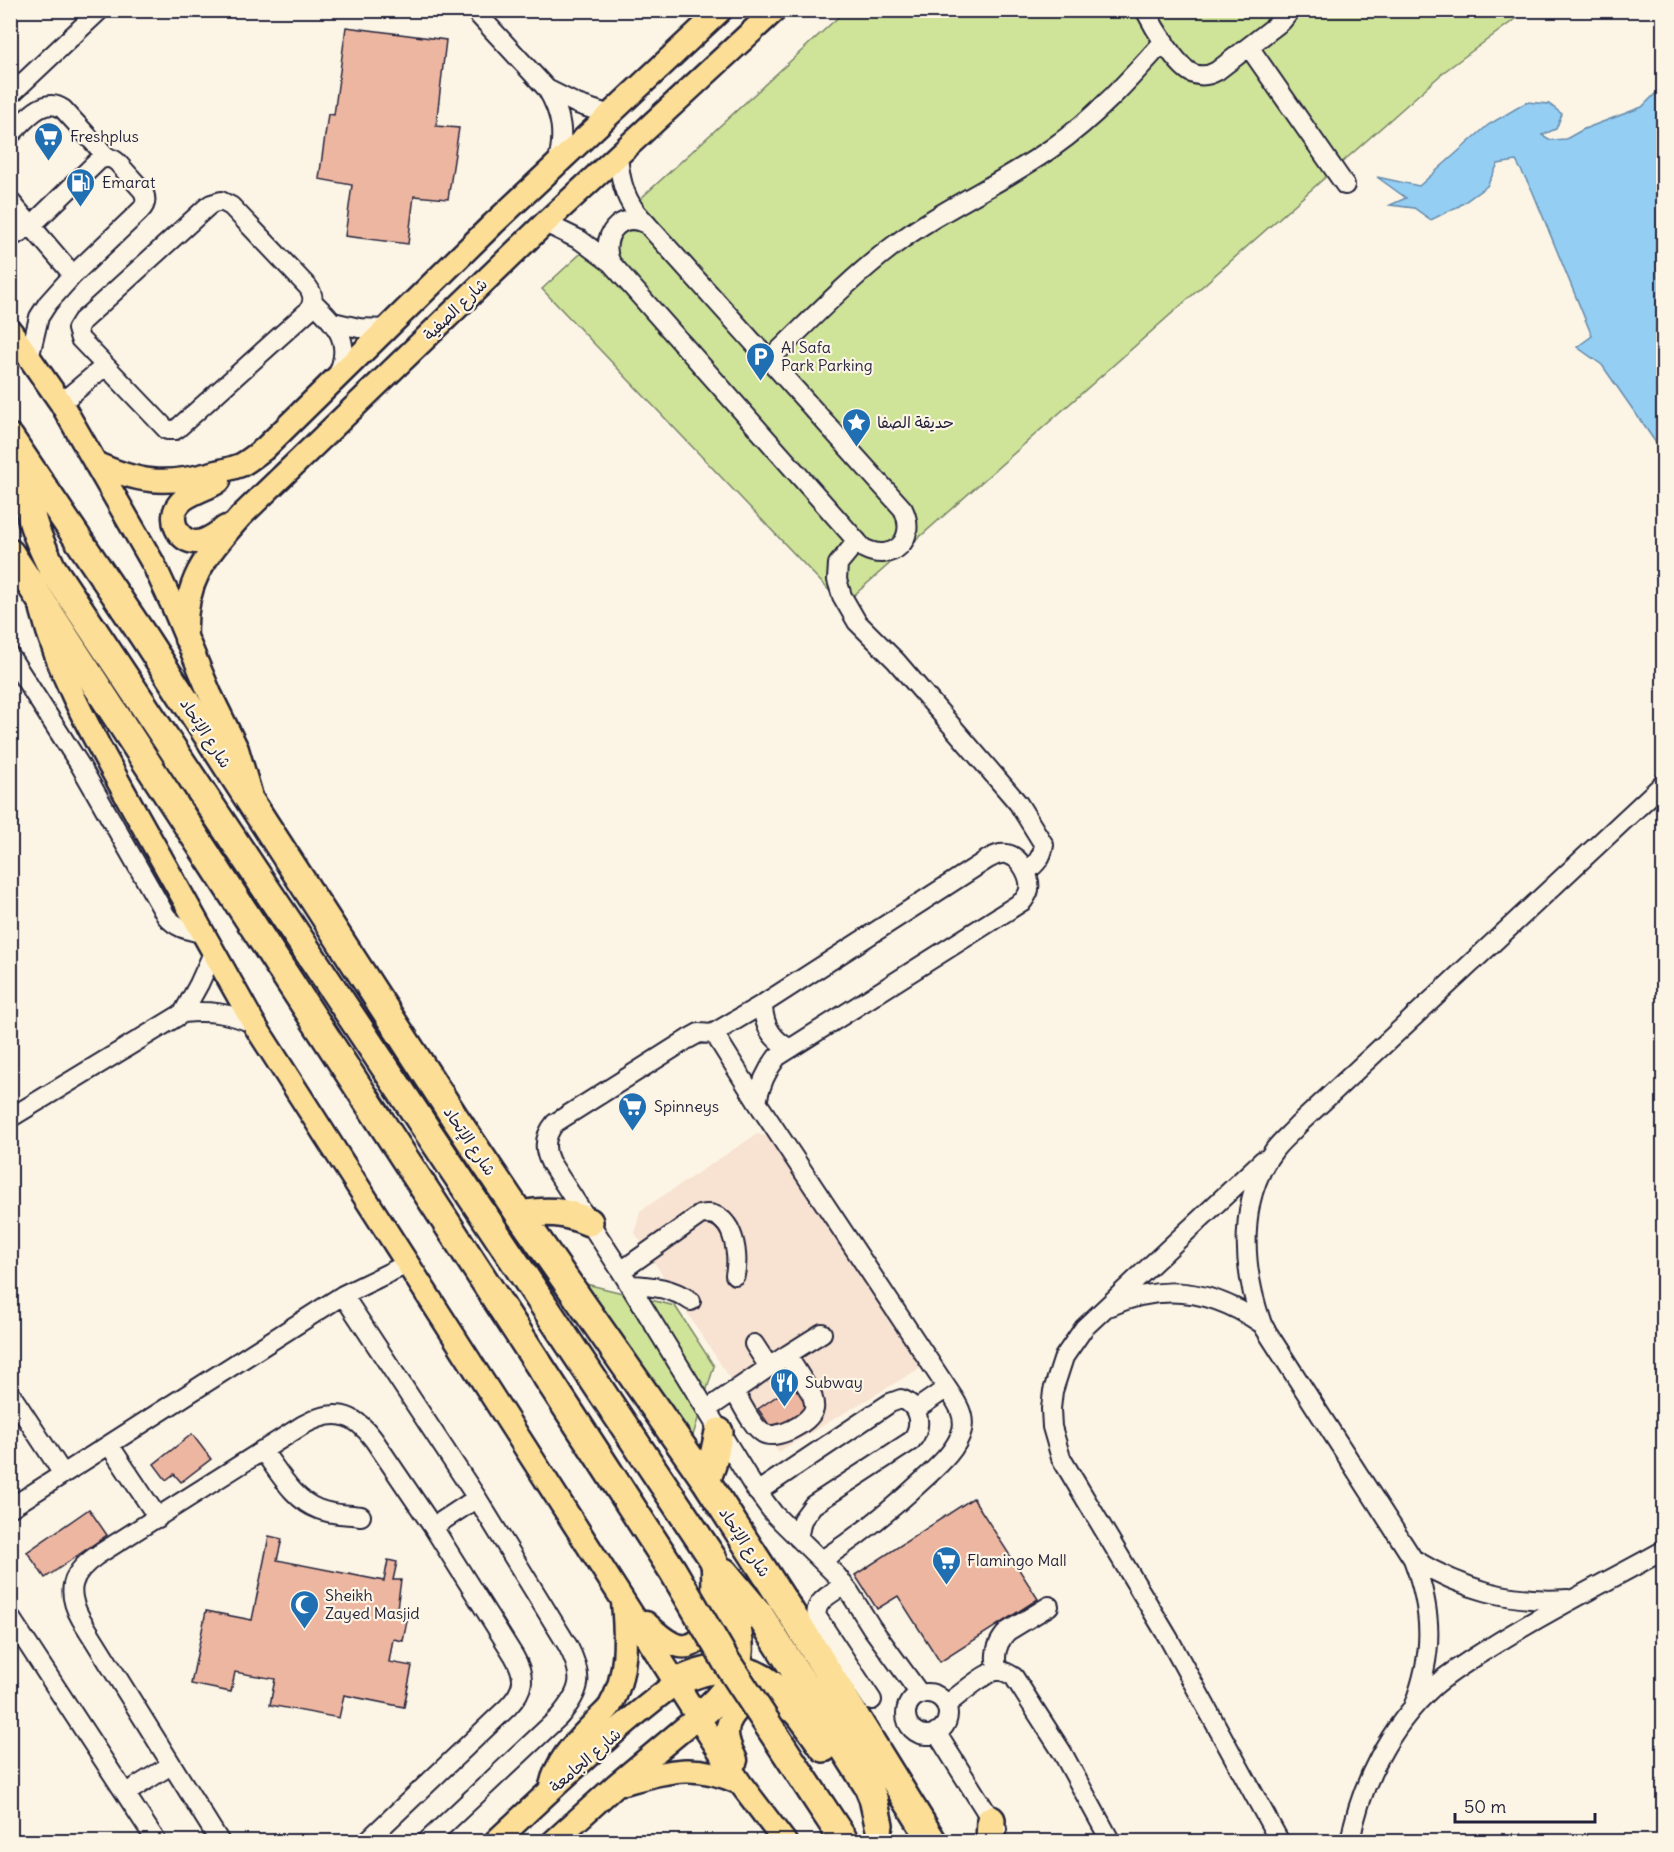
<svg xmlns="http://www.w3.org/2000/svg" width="1674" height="1852" font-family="Delius,'Playpen Sans Arabic',sans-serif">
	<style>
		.built { fill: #f8e2d1 }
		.green { fill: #cfe499; stroke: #78836a; stroke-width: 1.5 }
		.water { fill: #94cef3; stroke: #6689a9; stroke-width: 1.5 }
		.building { fill: #edb6a1; stroke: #22223b; stroke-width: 1.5 }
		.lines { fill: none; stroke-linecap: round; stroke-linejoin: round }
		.minor-casing { stroke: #22223b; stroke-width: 22 }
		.major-casing { stroke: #22223b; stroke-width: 27 }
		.highway-casing { stroke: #22223b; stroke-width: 32 }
		.minor { stroke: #fcf5e5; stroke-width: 18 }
		.major { stroke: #fcde96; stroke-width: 22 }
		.highway { stroke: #fcde96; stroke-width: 27 }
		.highway-bridge-casing { stroke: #22223b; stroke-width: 32; stroke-linecap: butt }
		.highway-bridge { stroke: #fcde96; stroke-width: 27 }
		.labels { text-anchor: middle; stroke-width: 4.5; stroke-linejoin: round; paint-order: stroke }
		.poi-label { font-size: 16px; fill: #22223b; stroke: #fcf5e5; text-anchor: start }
		.street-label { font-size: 16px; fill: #22223b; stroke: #fcf5e5 }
	</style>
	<rect width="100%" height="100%" fill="#fcf5e5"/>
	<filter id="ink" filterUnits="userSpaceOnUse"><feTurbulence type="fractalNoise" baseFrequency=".0167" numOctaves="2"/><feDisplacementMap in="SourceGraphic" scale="12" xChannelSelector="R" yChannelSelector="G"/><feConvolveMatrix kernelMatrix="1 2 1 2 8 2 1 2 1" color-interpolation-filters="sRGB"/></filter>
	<g filter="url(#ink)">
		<!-- built -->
		<path class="built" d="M757,1134l18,5 149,227 -146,86 -143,-219 5,-22z"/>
		<!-- green -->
		<path class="green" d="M845,11h681l-81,60 -602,534 -301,-316z
			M586,1284l89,22 39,60 -23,76z"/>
		<!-- water -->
		<path class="water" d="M1663,86v367l-61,-88 -25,-18 15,-11 -60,-146 -16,-29 -18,3 -11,22 -28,20 -28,14 -17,-12 -24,-3 16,-7 -29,-21 42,9 69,-61 39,-23 22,2 13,10 -6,15 -14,6 9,5 15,-1 18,-10 58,-22z"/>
		<!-- building -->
		<path class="building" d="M346,27l100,13 -10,86 23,2 -11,71 -34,-3 -6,48 -63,-8 7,-51 -33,-6 9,-65 6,1z
			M793,1385l5,7 5,-3 7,19 -36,24 -16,-23z
			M192,1434l19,25 -30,23 -7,-8 -8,6 -12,-16z
			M973,1498l65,101 -98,63 -42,-66 -21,13 -22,-34z
			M89,1509l18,26 -62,43 -18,-26z
			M269,1536l13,3 -5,21 107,21 4,-21 9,2 -4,18h8l-4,28 12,3 -6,30 -10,-2 -4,23 23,4 -8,41 -60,-12 -5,23 -69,-13 5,-26 -40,-7 -4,20 -40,-8 15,-73 46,9z"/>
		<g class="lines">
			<defs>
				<path id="minor" d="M474,10l73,79c15,25 18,47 10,75
					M1145,10c8,16 33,59 49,64 9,3 16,1 23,-3l65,-50 9,-11
					M1249,47l96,138
					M547,89l30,15 33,11
					M10,95l90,-85
					M10,135c14,-13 33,-40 53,-26l45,49
					M10,201l63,74
					M221,201l10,5 77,81c6,8 6,16 0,24l-130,117 -3,2h-8l-87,-91 -3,-10 5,-8 125,-114 4,-3z
					M545,223l35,17 31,23 252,285c30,16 55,-9 40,-39l-267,-297c-13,-18 -16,-35 -18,-57
					M10,238l22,-13 67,-65c7,-3 12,-3 18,2l26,29c4,8 3,14 -3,20l-67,64 -25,28 -9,14 -10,42
					M611,263c-12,-25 8,-53 36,-39
					M313,302c24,23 41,41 23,76
					M333,322l26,6 28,1
					M768,361c41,-39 80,-81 125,-115 50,-38 108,-62 159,-98 43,-30 77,-68 112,-107
					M61,403l44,-37
					M857,541l-19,23 -1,16 5,16 15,26 39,39 122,142 26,42c-2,13 -8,19 -18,27
					M10,656l70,109 86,151c10,12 21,14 36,17
					M763,1004c0,20 8,35 26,44
					M183,1013l16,-29 14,-31
					M712,1034l5,4 40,64 190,286c8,12 19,26 15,42 -5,20 -24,36 -39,50 -32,30 -64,56 -101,80
					M757,1102c3,-17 10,-32 20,-45l246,-156c0,0 5,-7 5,-8 5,-13 -7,-37 -22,-39 -7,-1 -12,2 -18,5l-225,145 -51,30 -13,-1 -11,6 -133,84c-10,12 -12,25 -5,39l71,109 133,216 20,27 63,62 13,17 22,35 48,66
					M10,1118l173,-105c26,-3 47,0 71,11
					M1263,1160l-179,168 -20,29 -11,34 -2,18 1,18 9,31 108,181 111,203
					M621,1271l79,-56c32,-8 40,37 35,60
					M630,1285c24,1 42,3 61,16
					M343,1295l134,203 91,148c16,31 14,44 -9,71l-133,125
					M1111,1306c53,-24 104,-15 151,18
					M754,1344l15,23
					M734,1391c7,11 18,36 29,42 14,8 47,-10 51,-24 1,-5 -1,-10 -2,-14l-25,-40
					M10,1393l53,81
					M706,1410l81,-55 35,-22
					M915,1410l32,-22
					M110,1446l48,72
					M262,1450c16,20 31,50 56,59 13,6 29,5 43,7
					M757,1492l133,-89 11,-4c19,6 22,28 10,42l-98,64 -11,15 -4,18
					M10,1508l333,-213 66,-32
					M433,1527l44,-29
					M1413,1559c50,30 96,44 155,40
					M844,1585c-11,8 -31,16 -27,32l55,83
					M10,1617l147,225
					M998,1671c-5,-16 -1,-29 10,-40l41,-25
					M906 1714a21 21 0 1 1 42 0a21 21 0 1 1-42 0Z
					M946,1705c11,-8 38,-32 50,-34 7,-1 12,2 18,6l48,75 49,90
					M1413,1707c21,-53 20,-95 0,-148l-151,-235c-20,-56 -25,-126 13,-175 7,-9 16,-16 23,-24l366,-342
					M936,1732l61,97
					M126,1793l45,-28
					M220,1842l-139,-223c-15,-27 -11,-45 15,-63l207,-131c30,-17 51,-13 71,15l59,87 81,129c12,21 11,33 -6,51l-142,135
					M1350,1842c10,-57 40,-116 83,-155 16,-14 37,-27 56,-39 56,-36 116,-65 175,-98"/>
				<path id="major" d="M10,330l51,73 93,162 19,41 37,88 27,55 13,44
					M95,463c42,19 69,23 114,11 11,-3 22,-5 32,-9 8,-4 16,-11 23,-16l229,-225 228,-214
					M219,481c-11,8 -33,13 -40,23 -12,14 -1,38 17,38 11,0 21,-9 30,-15
					M42,610c18,72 56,134 91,198 40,72 80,144 121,216l486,759 45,59
					M186,639c-3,-58 19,-82 55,-123l304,-293 230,-213
					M646,1623c15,14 36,35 55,15 4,-5 8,-11 10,-16 4,-18 2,-39 2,-57
					M736,1760c-4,-8 -9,-17 -9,-27 0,-15 14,-31 29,-32 15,-2 31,8 44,14
					M624,1783c45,-12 71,-21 116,0
					M551,1786c6,-27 25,-44 43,-63 5,-6 12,-11 16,-17 18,-31 16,-69 13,-104
					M495,1842c59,-55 118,-112 182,-160
					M553,1842l63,-57 83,-69"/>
				<path id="highway" d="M10,438l134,199 311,481 65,97 186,266 92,143 135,218
					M32,472c-9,38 4,62 20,96l661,991c23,63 51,107 -14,157
					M10,553l199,305
					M520,1215c27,-5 44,-4 69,7
					M706,1481l6,-16 7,-33
					M724,1572l35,42 109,172 5,12 6,27
					M677,1682c77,-37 107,8 147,66
					M990,1842l1,-22"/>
			</defs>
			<!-- minor casing -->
			<use href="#minor" class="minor-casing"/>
			<!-- major casing -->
			<use href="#major" class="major-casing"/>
			<!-- highway casing -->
			<use href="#highway" class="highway-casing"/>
			<!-- minor -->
			<use href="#minor" class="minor"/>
			<!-- major -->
			<use href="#major" class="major"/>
			<!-- highway -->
			<use href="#highway" class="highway"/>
			<defs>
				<path id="highway-bridge" d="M209,858l392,602 72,111 53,90 119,181"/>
			</defs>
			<!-- highway-bridge casing -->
			<use href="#highway-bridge" class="highway-bridge-casing"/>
			<!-- highway-bridge -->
			<use href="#highway-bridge" class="highway-bridge"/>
		</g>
	</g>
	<!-- icons -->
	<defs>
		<symbol id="supermarket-pin" viewBox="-11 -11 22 30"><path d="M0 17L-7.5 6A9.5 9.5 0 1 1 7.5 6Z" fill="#1f6fb2" stroke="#fcf5e5"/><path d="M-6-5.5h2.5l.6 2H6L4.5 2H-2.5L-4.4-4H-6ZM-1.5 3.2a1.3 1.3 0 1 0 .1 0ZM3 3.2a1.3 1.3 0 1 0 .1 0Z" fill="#fff"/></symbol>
		<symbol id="fuel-pin" viewBox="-11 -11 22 30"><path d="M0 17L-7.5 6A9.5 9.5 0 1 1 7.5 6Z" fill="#1f6fb2" stroke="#fcf5e5"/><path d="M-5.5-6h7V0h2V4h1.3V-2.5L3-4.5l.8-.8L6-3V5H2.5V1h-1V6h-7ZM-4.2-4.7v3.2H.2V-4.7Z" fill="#fff"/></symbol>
		<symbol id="parking-pin" viewBox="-11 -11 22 30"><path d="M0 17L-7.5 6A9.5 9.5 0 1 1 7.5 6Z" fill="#1f6fb2" stroke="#fcf5e5"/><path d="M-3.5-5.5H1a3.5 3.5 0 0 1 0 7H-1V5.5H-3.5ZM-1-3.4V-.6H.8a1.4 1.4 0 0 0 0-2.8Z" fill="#fff"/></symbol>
		<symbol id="sight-pin" viewBox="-11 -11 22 30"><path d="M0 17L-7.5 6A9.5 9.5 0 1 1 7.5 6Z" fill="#1f6fb2" stroke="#fcf5e5"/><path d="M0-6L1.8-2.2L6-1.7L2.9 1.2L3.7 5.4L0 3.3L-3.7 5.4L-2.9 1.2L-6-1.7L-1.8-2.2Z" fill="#fff"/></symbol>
		<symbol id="restaurant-pin" viewBox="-11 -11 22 30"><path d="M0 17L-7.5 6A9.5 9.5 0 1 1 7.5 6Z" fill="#1f6fb2" stroke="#fcf5e5"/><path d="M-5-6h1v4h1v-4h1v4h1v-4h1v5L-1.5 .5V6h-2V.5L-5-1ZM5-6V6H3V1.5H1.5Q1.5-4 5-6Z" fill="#fff"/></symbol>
		<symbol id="mosque-pin" viewBox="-11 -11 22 30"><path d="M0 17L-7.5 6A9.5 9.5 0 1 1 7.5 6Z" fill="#1f6fb2" stroke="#fcf5e5"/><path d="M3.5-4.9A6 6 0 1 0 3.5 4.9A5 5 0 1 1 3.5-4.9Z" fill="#fff"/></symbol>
	</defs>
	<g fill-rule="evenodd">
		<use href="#supermarket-pin" x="32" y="120" width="33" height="45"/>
		<use href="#fuel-pin" x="64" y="166" width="33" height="45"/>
		<use href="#parking-pin" x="744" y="340" width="33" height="45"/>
		<use href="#sight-pin" x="840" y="406" width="33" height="45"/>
		<use href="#supermarket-pin" x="616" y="1090" width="33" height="45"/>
		<use href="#restaurant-pin" x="768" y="1366" width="33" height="45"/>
		<use href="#supermarket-pin" x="930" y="1544" width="33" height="45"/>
		<use href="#mosque-pin" x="288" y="1588" width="33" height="45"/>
	</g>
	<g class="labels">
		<!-- poi labels -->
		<g class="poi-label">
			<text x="70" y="142">Freshplus</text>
			<text x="102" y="188">Emarat</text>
			<text x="781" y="353">Al Safa<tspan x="781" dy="18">Park Parking</tspan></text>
			<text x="877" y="428">حديقة الصفا</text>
			<text x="654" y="1112">Spinneys</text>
			<text x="805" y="1388">Subway</text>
			<text x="967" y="1566">Flamingo Mall</text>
			<text x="325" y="1601">Sheikh<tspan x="325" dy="18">Zayed Masjid</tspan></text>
		</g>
		<!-- street labels -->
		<g class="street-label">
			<text transform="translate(455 309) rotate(-44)" y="6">شارع الصفية</text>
			<text transform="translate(206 733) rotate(57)" y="6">شارع الإتحاد</text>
			<text transform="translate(470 1141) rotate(56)" y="6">شارع الإتحاد</text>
			<text transform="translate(745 1542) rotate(57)" y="6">شارع الإتحاد</text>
			<text transform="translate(585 1760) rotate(-41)" y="6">شارع الجامعة</text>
		</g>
	</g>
	<!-- margin -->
	<rect width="1674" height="1852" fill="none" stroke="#fcf5e5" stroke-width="36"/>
	<rect x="18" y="18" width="1638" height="1816" fill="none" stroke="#22223b" stroke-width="2" filter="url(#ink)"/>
	<!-- scale -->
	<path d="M1455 1813v9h140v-9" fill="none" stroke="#22223b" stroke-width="3"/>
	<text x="1464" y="1813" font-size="18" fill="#22223b" stroke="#fcf5e5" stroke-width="4.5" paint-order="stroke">50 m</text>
</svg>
